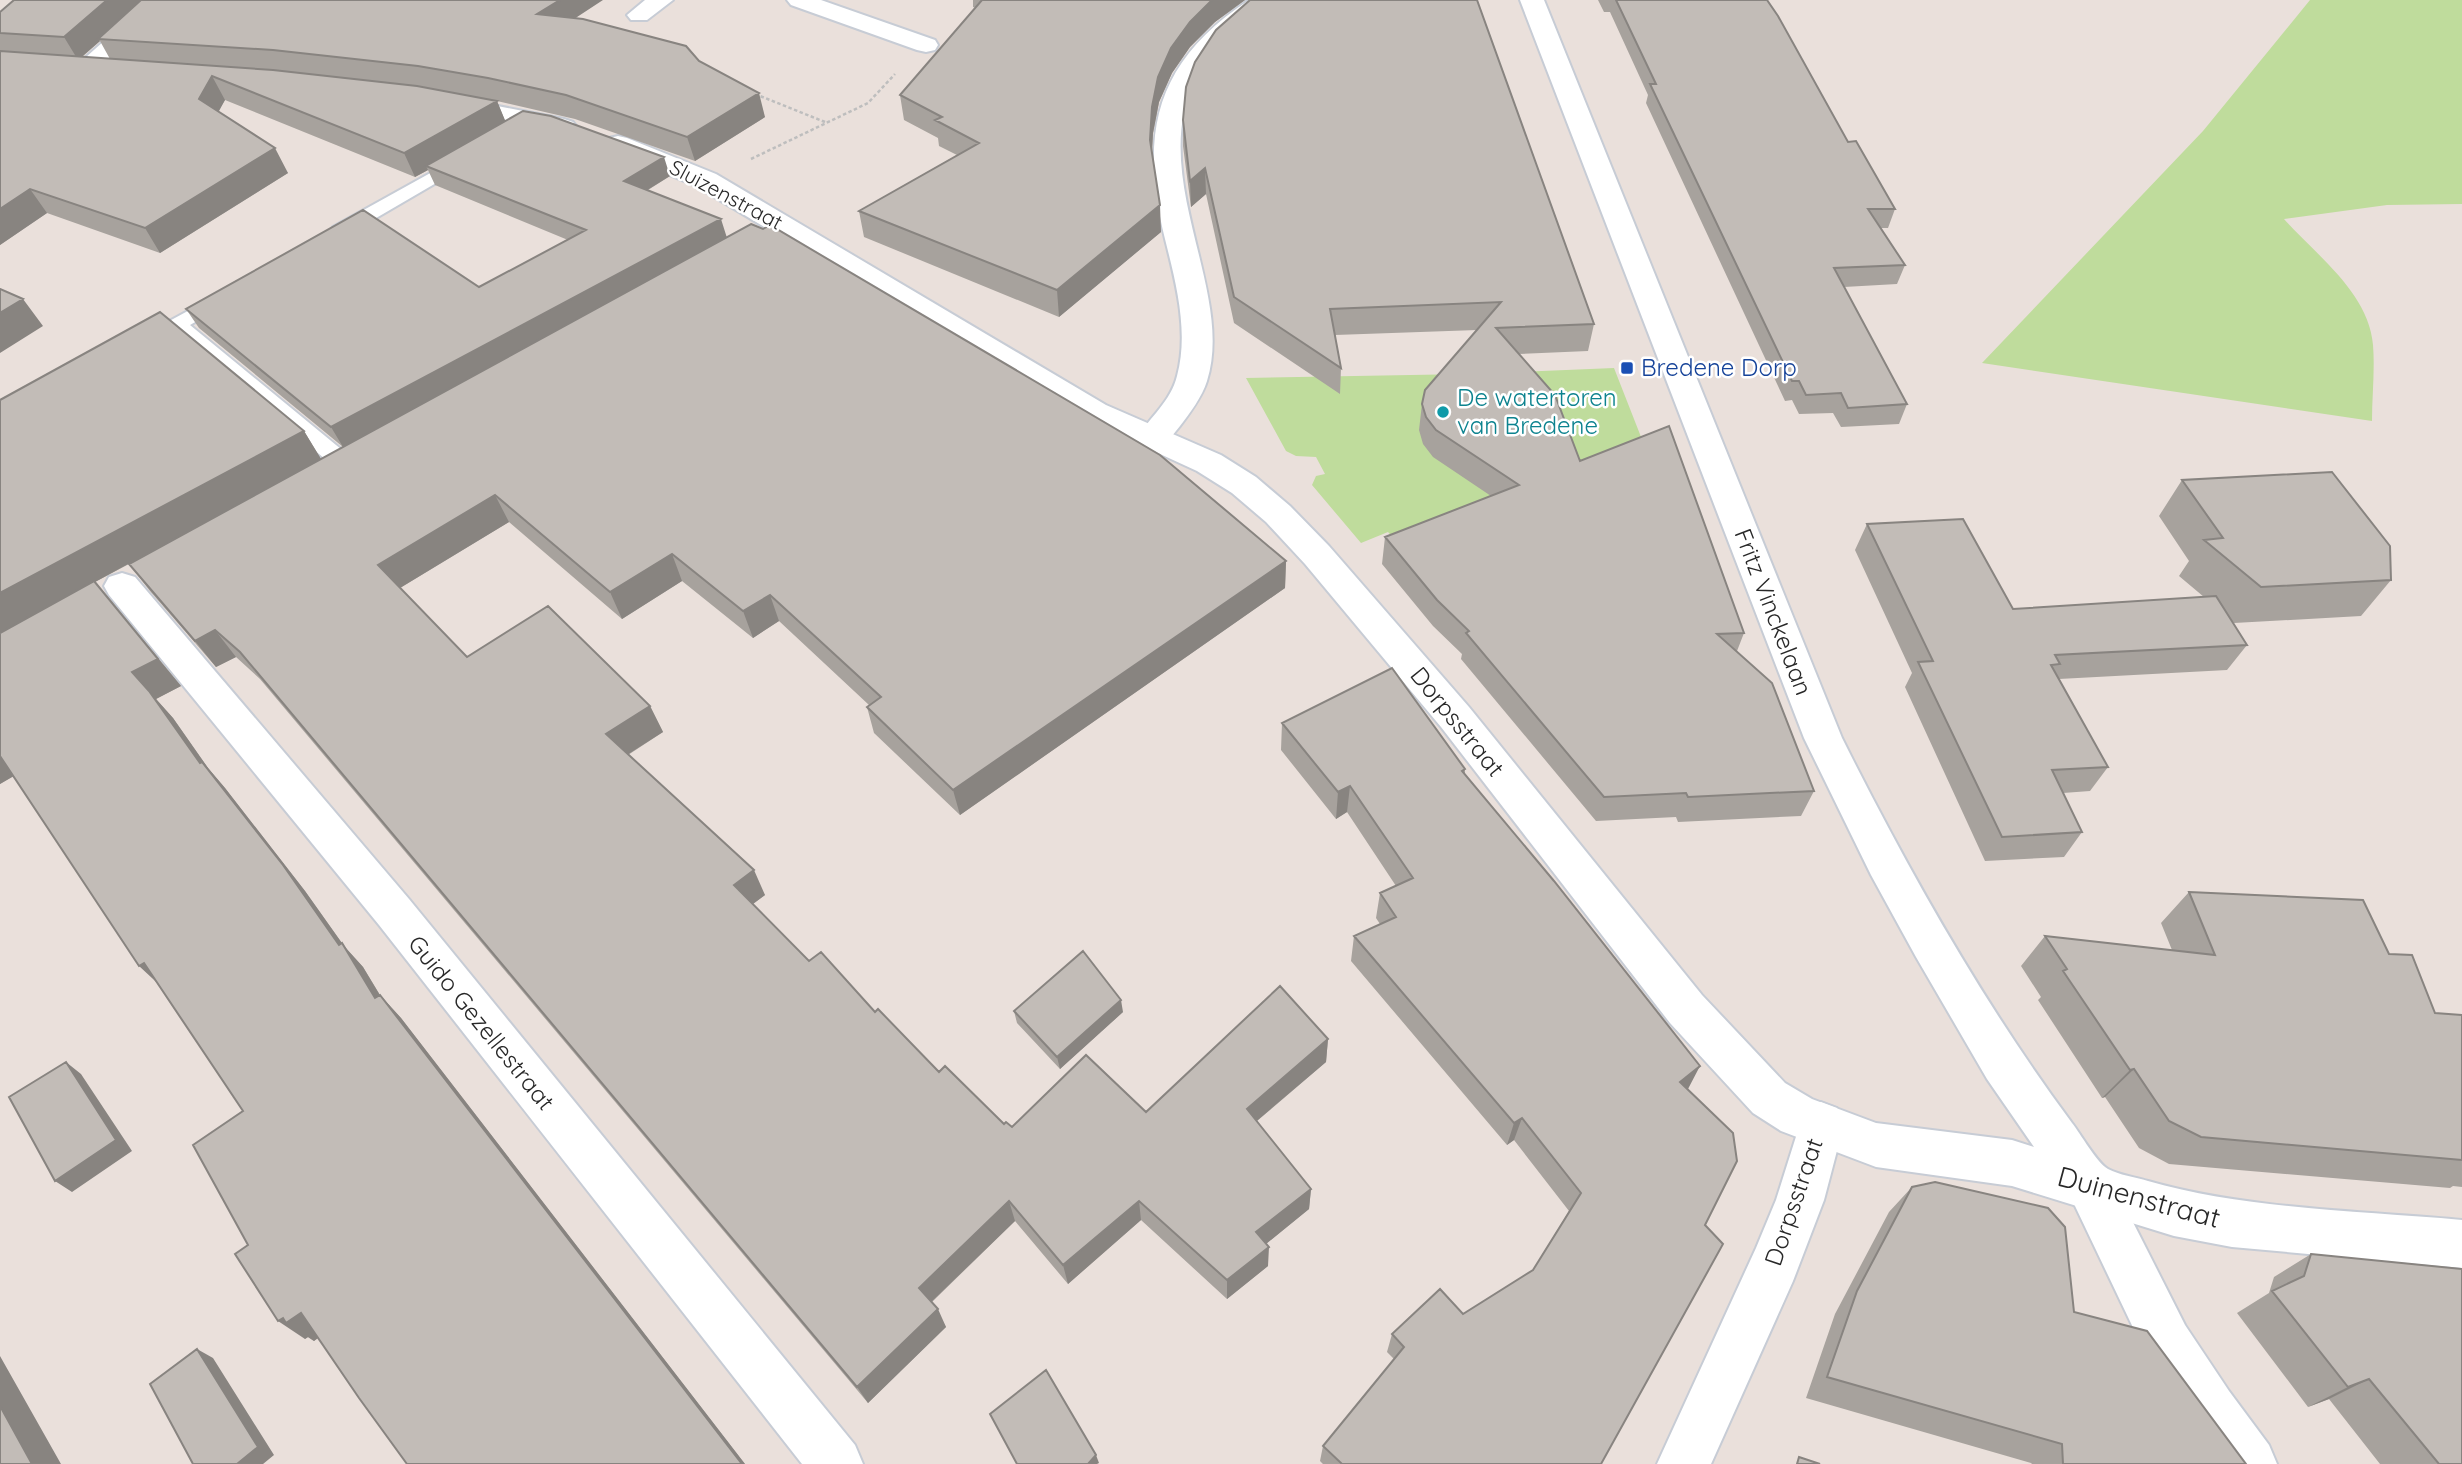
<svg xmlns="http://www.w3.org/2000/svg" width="2462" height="1464" font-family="Quicksand,sans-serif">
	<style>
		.green { fill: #bfdc9c }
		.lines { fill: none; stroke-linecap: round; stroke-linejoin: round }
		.service-casing { stroke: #c7ccd5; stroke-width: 4 }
		.minor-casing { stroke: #c7ccd5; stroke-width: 4 }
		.tertiary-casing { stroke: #c7ccd5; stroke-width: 4 }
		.path { stroke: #bebebe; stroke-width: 2.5; stroke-dasharray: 3.5 2.5; stroke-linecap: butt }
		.service { fill: #fff; fill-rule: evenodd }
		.minor { fill: #fff; fill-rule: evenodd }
		.tertiary { fill: #fff; fill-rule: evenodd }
		.wall { fill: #a7a29d; fill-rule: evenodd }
		.shaded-wall { fill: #888480 }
		.building { fill: #c2bcb7; stroke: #888480; stroke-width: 2 }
		.transit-dot { fill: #1a4fb4; stroke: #fff; stroke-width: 2.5 }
		.culture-dot { fill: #0f9aa8; stroke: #fff; stroke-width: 2.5 }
		.labels { text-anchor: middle; stroke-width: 5; stroke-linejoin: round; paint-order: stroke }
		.far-street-label { font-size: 21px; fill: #282828; stroke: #fff }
		.transit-label { font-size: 24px; fill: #164399; stroke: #fff; text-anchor: start }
		.culture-label { font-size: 24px; fill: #0d838f; stroke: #fff; text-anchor: start }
		.street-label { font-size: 24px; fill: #282828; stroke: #fff }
		.near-street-label { font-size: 28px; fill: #282828; stroke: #fff }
	</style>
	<rect width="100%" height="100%" fill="#eae0db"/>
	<!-- green -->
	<path class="green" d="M2310,0h152v204l-75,1 -103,14c32,36 85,74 89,126 2,25 -1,51 -1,76l-390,-58 221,-232z
		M1614,368l29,74 -236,112 -19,-22 -27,11 -49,-58 4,-9 9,-2 -9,-17 -20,-1 -10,-5 -40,-73 221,-4z"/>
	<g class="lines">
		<defs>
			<path id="service" d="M461,156l9,5 -3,4 -120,70 -7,2 -10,-6 3,-4z
				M221,293l7,2 3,4 -3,4 -38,22 163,134 3,5 -3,5 -8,2 -8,-2 -162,-135 -30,14 -7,-2 -3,-4 3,-4z"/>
			<path id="minor" d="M150,0h26l-82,76 -9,2 -9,-2 -3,-5 3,-5z
				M645,0h28l-26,20h-16l-4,-5z
				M787,0h34l114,40 3,5 -3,5 -9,2 -9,-2 -126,-45z
				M1249,0h28c-8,11 -23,17 -34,26 -28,22 -51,50 -59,86 -19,90 48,189 23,269 -5,16 -17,32 -27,45 -12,15 -18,25 -38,19l-5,-7c13,-21 34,-37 40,-62 12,-44 -1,-93 -12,-137 -26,-106 -10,-177 84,-239z
				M122,573l13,4 274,322 446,546 8,19h-61l-423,-539 -270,-330 -5,-9 5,-9z
				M1821,1102l16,6 7,16 -20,76 -31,81 -82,183h-54l99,-216 20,-48 29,-92z
				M2089,1162l17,7 79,156 44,66 40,54 8,19h-60l-68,-103 -84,-176 7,-16z"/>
			<path id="tertiary" d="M1520,0h24l298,738c67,134 141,265 230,385 8,10 25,40 36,46 11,6 27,8 40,12 97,28 213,30 314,39v48l-230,-21 -58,-11 -162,-50 -136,-19 -95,-36 -28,-18 -83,-90 -229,-296 -136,-163 -39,-42 -34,-29 -35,-22 -113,-52 -388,-233 -87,-36 -4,-6 4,-6 9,-2 9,2 89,36 390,231 115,50 35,22 34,29 39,40 140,161 233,288 83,88 27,16 64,24 136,17 22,7 -47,-68 -71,-122 -45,-82 -67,-137z
				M452,97l112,22 9,3 4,5 -4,5 -9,3 -121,-25 -4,-5 4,-5z"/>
		</defs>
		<!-- service casing -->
		<use href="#service" class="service-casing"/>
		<!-- minor casing -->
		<use href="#minor" class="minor-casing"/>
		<!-- tertiary casing -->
		<use href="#tertiary" class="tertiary-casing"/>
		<!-- path -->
		<path class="path" d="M755,94l70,28
			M751,159l117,-56 27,-29"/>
		<!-- service -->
		<use href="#service" class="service"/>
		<!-- minor -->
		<use href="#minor" class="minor"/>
		<!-- tertiary -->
		<use href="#tertiary" class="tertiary"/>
	</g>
	<!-- wall -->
	<path class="wall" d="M973,0h272l-30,22 -25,25 -18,26 -13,29 -6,31 -1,19 9,80 -102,85 -195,-80 -5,-26 98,-56 -18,-9 -1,-8 -34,-18 -4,-25 76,-87 -3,-1z
		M1598,0h169l81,142 47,67 -7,19h-7l24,37 -8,19 -53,3 63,117 -8,20 -58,3 -8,-14 -34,1 -7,-14 -7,1 -139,-298 2,-8 -38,-83h-6z
		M0,12l576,6 123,43 66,56 -70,44 -120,-42 -78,-18 8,20 165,55 -22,14 79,47 559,324 -1,27 -325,227 -86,-82 -7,-26 2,-2 -90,-84 -26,17 -71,-57 -60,38 -113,-97 -109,66 67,69 183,49 13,26 -35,23 137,140 -12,9 56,57 66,51 64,60 65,52 8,3 134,-15 182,-73 -2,23 -69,59 54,68 -2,20 -43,35 2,22 -41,33 -86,-79 -73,64 -53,-63 -83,81 14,25 -78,76 -608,-724 -24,-22 -20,10 -66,-76 -21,-27 -34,18 86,104 -25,13 17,19 35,50 17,20 80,103 39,55 19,21 17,28 21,23 344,446h-338l-89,-126 -4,3 -6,-4 -3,2 -57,-94 -5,-134 -86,-128 -144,-207 -13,8v-384l304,31 17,28 22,-12 -144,-119 -13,-19 293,-22 89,-47 -133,-55 -7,-15 -13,7 -190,-77 -7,11 70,62 -128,80 -113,-40 -47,32zM100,41l10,18 -28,-2z
		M1183,120l411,204 -6,27 -70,3 62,107 164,172 -7,18 77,140 -13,25 -123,6 -2,-5 -80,4 -135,-162 1,-5 -29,-28 -51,-62 3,-27 106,-41 -58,-39 -10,-13 -4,-14 3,-26 55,-74 -142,5 6,33 -1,26 -106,-71 -28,-129 -15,13 -8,-61z
		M2182,480l209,100 -30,36 -127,7 -2,-2 15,24 -20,25 -168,9 49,88 -18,24 -27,2 19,39 -18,25 -79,4 -80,-174 7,-14 -57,-123 12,-26 146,85 191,-12 -25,-21 10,-15 -30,-45z
		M1282,723l183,46v5l223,315 17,136 -104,239h-278l-3,-3 3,-15 71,-87 -7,-7 5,-18 71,-20 70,-44 36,-59 -55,-71 -7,5 -156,-184 3,-25 26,-12 -4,-6 4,-25 16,-7 -49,-74 -11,7 -55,-69z
		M2189,892l200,62 46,59 27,2v172l-9,-1 -3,2 -281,-24 -30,-16 -34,-51 -3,1 -64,-98 3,-3 -20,-31 24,-30 127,14 -11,-27z
		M1014,1011l109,1 -63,57 -43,-46z
		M1912,1187l162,125 172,152h-214l-1,-1 -225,-65 29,-84 54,-102z
		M2311,1254l151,210h-82l-51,-65 -21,8 -71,-94 32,-20 5,-16z"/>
	<!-- shaded-wall -->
	<path class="shaded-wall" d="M107,0h40l-49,39 2,2 -22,19 -14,-23z
		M560,0h43l-58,38 -8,-24z
		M1212,0h33l-30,22 -25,25 -18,26 -13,29 -6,31 -2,33 -1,-26 2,-33 6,-30 13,-29 19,-26z
		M212,76l13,24 -12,22 -14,-23z
		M759,93l6,24 -70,44 -8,-24z
		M497,101l10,24 -81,41 2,4 -13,7 -11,-24z
		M275,148l13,25 -128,80 -15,-25z
		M664,157l6,19 -39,24 -7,-19z
		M1205,168l1,26 -15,13 -1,-26z
		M30,189l17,24 -47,32v-36z
		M1160,205l1,27 -102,85 -2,-27z
		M721,219l6,19 -384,209 -12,-20z
		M23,299l20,27 -43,27v-40z
		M304,431l17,28 -226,123 86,104 -25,13 17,19 35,50 17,20 80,103 39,55 19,21 33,55 -21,-24 -36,-53 -139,-182 -68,-91 -132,-38v-41z
		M495,495l14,27 -114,69 -17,-26z
		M672,554l10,27 -60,38 -12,-27z
		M1286,561l-1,27 -325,227 -7,-25z
		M770,595l9,26 -26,17 -10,-27z
		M215,630l21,27 -20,10 -21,-26z
		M650,706l13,26 -44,28 -13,-26z
		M0,752l21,20 -21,12z
		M1350,786l-3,26 -11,7 2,-27z
		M754,870l11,25 -19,14 -12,-24z
		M144,963l22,28 -27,-25z
		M380,995l21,23 344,446h-3z
		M1121,1000l2,12 -63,57 -3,-12z
		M1328,1039l-2,23 -80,68 1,-21z
		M66,1062l15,12 51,77 -60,41 -17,-11z
		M1700,1066l-12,23 -8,-7z
		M2134,1069l-29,28 -3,1 28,-28z
		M1522,1118l-8,22 -7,5 7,-22z
		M1311,1189l-2,20 -53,43v-20z
		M1009,1201l6,20 -88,85 -8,-18z
		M1139,1201l2,19 -73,64 -5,-19z
		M1269,1247l-1,19 -41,33v-19z
		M938,1309l8,18 -78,76 -11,-16z
		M301,1313l26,18 -13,10 -6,-4 -3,2 -27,-18 5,-3z
		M197,1349l16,9 61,97 -11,9h-26z
		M0,1356l61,108h-29l-32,-58z
		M2369,1379l-40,20 -21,8 40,-20z
		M1096,1455l3,8 -2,1h-9z"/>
	<!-- building -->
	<path class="building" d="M14,0h93l-43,37 -64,-4v-21z
		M141,0h419l-23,14 46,5 103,27 13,15 60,32 -72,44 -121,-42 -78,-17 -70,-12 -145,-16 -175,-11z
		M982,0h230l-22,22 -19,26 -13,29 -6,30 -2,33 10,65 -103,85 -198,-79 120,-68 -44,-23 7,-3 -42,-22z
		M1250,0h227l117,324 -98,4 59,67 25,66 89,-35 75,207 -27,1 55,49 42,108 -126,6 -2,-4 -82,4 -138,-164 3,-2 -32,-31 -52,-63 134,-52 -83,-55 -10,-13 -4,-13 3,-14 76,-88 -171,7 11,59 -107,-71 -29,-129 -15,13 -7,-61 3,-33 9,-25 21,-32z
		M1616,0h151l11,16 70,126 8,-1 39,68h-27l37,56 -71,3 73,136 -59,4 -7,-15 -35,2 -7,-14h-7l-142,-297h6z
		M0,51l273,19 144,16 80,15 -93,52 -192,-77 -13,23 76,49 -130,80 -115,-39 -30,20z
		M523,111l28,5 113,41 -40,24 97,38 -390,208 -145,-118 177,-99 116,77 107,-57 -160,-64z
		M751,224l12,5 7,-4 390,230 126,106 -333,229 -86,-83 14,-10 -111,-102 -27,16 -71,-57 -62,38 -115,-97 -117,70 89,92 81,-51 102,100 -44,28 148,136 -20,15 75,76 12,-9 54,60 3,-3 61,63 6,-6 59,58 2,-2 6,5 74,-72 60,57 134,-126 48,53 -81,70 64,80 -55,43 13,15 -42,33 -88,-79 -76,64 -54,-64 -90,87 19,21 -81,78 -617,-735 -25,-22 -20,11 -66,-77z
		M0,289l23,10 -23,14z
		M160,312l144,119 -304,162v-193z
		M2332,472l58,74 1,34 -130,7 -57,-47 19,-2 -41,-58z
		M1963,519l50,90 203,-13 31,49 -192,10 5,9 -9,1 57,102 -56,3 30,62 -80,5 -84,-175 15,-1 -66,-137z
		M94,581l64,78 -26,13 17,19 51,72 2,-1 81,103 56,80 3,-2 33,55 5,-3 362,469h-335l-48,-66 -58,-85 -15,10 -3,-5 -5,3 -43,-67 13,-9 -55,-100 50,-34 -99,-148 -5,3 -139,-210v-123z
		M1392,668l73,101 -3,2 92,110 146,185 -20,16 53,51 4,28 -32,64 18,19 -122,220h-259l-19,-18 81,-99 -12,-13 48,-45 23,25 70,-44 48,-77 -59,-75 -8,5 -160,-187 42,-19 -16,-24 33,-15 -63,-92 -12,6 -56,-69z
		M2189,892l174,8 26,54 23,1 23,58 27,2v145l-261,-23 -32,-16 -35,-52 -4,1 -67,-99 4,-2 -22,-33 170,19z
		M1083,951l38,49 -64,57 -43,-46z
		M66,1062l50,78 -61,41 -46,-84z
		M1935,1182l113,26 17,19 9,85 73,19 99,133h-183l-1,-20 -235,-67 30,-86 55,-104z
		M2311,1254l151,15v195h-23l-70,-85 -21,8 -76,-96 32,-15z
		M197,1349l61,98 -21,17h-44l-43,-80z
		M1046,1370l50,85 -8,9h-71l-27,-50z
		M0,1406l32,58h-32z
		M1799,1457l21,7h-23z"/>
	<!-- markers -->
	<rect class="transit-dot" x="1620" y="361" width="14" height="14" rx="3.5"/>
	<circle class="culture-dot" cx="1443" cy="412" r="7"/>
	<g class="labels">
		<!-- far-street labels -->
		<g class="far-street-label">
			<text transform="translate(726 195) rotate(28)" y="7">Sluizenstraat</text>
		</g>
		<!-- transit labels -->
		<g class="transit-label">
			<text x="1641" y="376">Bredene Dorp</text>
		</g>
		<!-- culture labels -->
		<g class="culture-label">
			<text x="1457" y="406">De watertoren<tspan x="1457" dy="28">van Bredene</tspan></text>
		</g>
		<!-- street labels -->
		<g class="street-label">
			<text transform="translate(1773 612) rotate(69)" y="8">Fritz Vinckelaan</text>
			<text transform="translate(1457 722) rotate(51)" y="8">Dorpsstraat</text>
			<text transform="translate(481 1023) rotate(51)" y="8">Guido Gezellestraat</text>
			<text transform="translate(1794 1202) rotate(-71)" y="8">Dorpsstraat</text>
		</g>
		<!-- near-street labels -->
		<g class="near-street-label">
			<text transform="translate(2139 1197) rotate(15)" y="10">Duinenstraat</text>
		</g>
	</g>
</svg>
